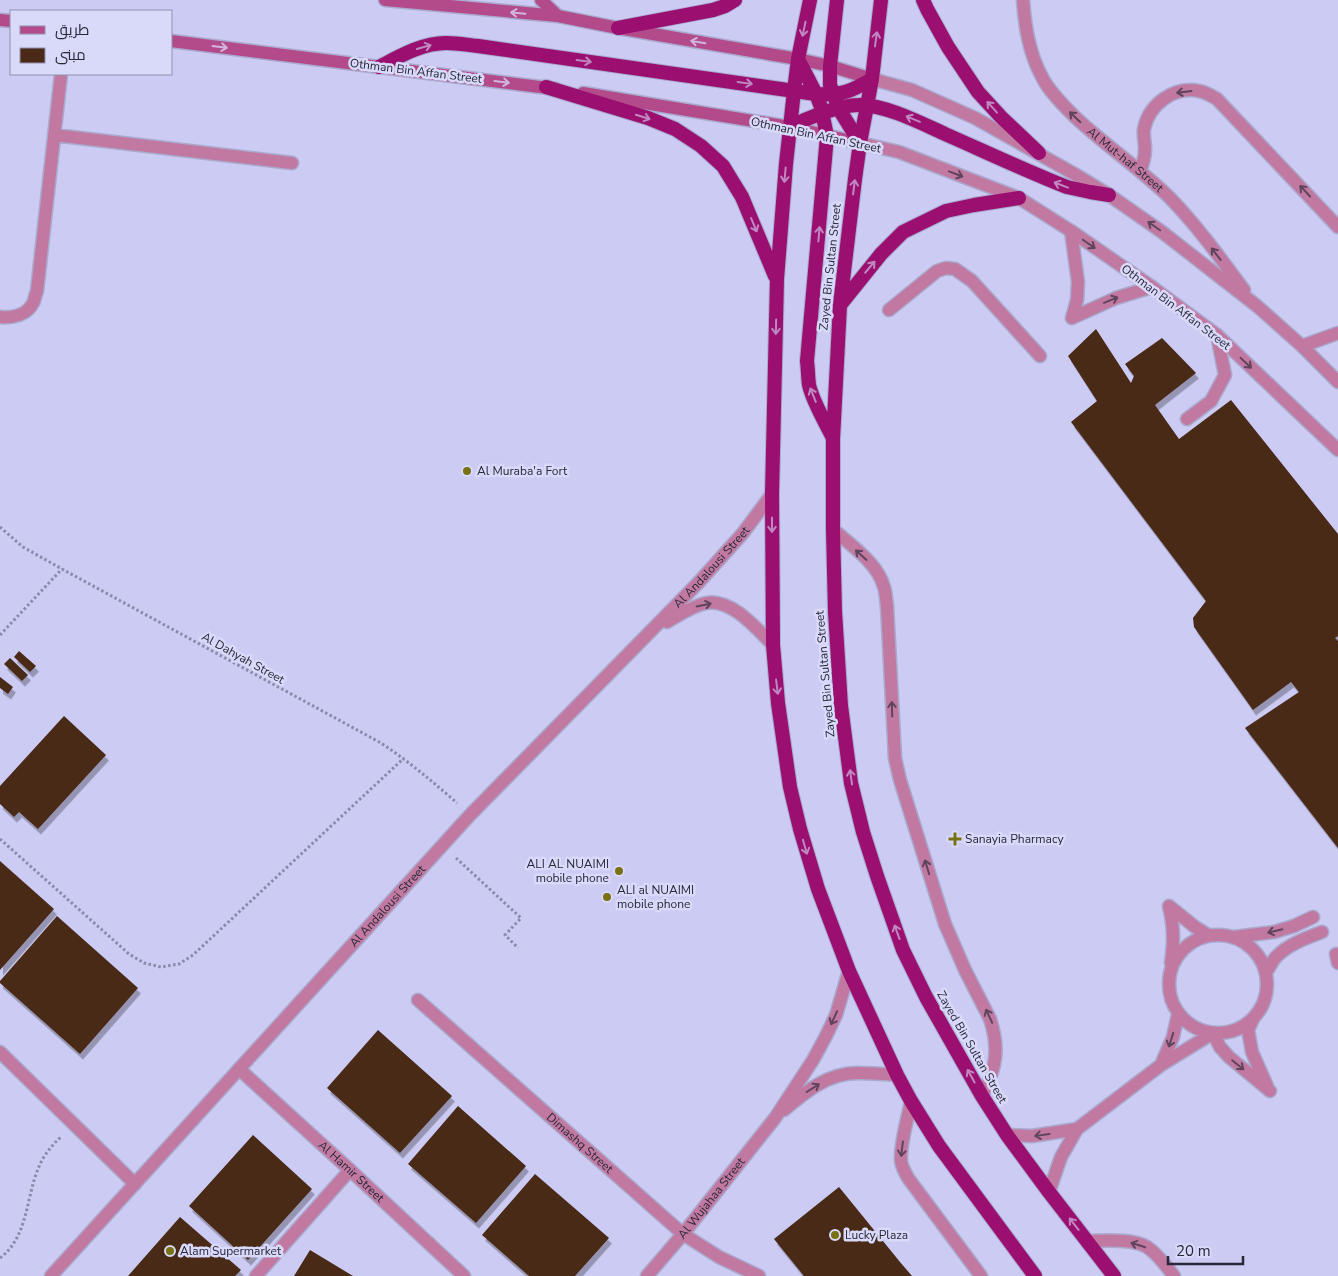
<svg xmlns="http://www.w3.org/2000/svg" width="1338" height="1276" font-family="'Nunito Sans',Cairo,sans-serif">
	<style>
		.building { fill: #4a2918; filter: url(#shadow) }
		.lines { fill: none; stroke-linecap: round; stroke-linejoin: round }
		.service-casing { stroke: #aaaace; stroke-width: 15 }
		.minor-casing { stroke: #aaaace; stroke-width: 15 }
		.tertiary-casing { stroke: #aaaace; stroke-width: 15 }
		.secondary-casing { stroke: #aaaace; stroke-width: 15 }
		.trunk-casing { stroke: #aaaace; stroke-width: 16 }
		.path { stroke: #8a8aaa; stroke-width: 3; stroke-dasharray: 2.5 2.5; stroke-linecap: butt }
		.service { stroke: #c179a1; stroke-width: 12 }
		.minor { stroke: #c179a1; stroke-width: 12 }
		.tertiary { stroke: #c179a1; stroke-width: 12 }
		.secondary { stroke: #b34a8a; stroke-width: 12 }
		.trunk { stroke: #9a0f6f; stroke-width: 14 }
		.oneway { stroke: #d0b5de }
		.oneway2 { stroke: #c088c2 }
		.oneway3 { stroke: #5e445d }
		.poi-dot { fill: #787214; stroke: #d9d9fa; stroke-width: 2 }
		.labels { text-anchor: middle; stroke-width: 5; stroke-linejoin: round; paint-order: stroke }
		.street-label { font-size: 12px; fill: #282838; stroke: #d9d9fa }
		.poi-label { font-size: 12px; fill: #282838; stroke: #d9d9fa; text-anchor: start }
	</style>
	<defs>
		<filter id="shadow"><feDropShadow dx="3" dy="5.5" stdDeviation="0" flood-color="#0004"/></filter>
	</defs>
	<rect width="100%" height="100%" fill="#cbcbf4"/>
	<!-- building -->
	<path class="building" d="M1096,329l35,54 3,-7 -9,-12 37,-26 34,35 -41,32 24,34 52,-39 107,134v102l-3,2 3,3v207l-93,-120 54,-36 -8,-10 -38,28 -59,-83 -1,-9 13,-17 -135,-179 26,-21 -29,-45z
		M19,651l17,15 -6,6 -16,-15z
		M10,658l18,17 -6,6 -18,-17z
		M0,677l13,10 -5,7 -8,-6z
		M64,716l42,39 -68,74 -19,-17 -5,5 -14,-13v-18z
		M0,861l54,48 -54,61z
		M57,916l81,72 -58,66 -80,-71v-2z
		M378,1030l74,66 -52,57 -73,-65z
		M458,1106l68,60 -50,57 -68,-59z
		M253,1135l59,54 -64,71 -59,-54z
		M535,1174l74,64 -34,38h-46l-47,-41z
		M839,1187l61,75 12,14h-108l-30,-37z
		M180,1217l61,53 -6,6h-107z
		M310,1250l43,26h-59z"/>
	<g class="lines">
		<defs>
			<path id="service" d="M54,135l238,28
				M1140,171c3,-7 5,-14 5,-22 0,-7 -2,-14 -1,-20 5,-25 30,-43 55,-38 6,1 13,5 18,8l121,128
				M1071,231l7,51 -1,18 -5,18
				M889,310l48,-39 9,-3 9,1 17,12 68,75
				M0,317c13,1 27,-2 33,-14 2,-3 2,-8 4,-12l24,-217
				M1072,318l44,-20 36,-11
				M1302,346l36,-13
				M1187,419l24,-18 14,-26 -8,-40
				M833,529c18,17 44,33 51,58 2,6 2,13 3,19l8,152 5,22 45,144 20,46 25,49c10,30 6,50 -8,77
				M1169,906c5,21 5,35 2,57
				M1169,906l26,21 13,8
				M1169 984a49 49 0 1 1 98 0a49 49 0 1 1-98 0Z
				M1234,937l40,-5 20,-6 19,-9
				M1336,954l2,9
				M1266,973c3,-5 6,-12 11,-17 12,-12 29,-18 45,-24
				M1253,1019l-5,11 4,22 15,34
				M1161,1065l12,-28 5,-23
				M911,1101c-3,17 -11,42 -10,59 0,6 4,12 7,18l73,98
				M1007,1135l25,1 45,-7
				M1049,1192l12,-35 16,-28 84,-64 52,-32 7,14 9,10 41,34
				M1087,1241c17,0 46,-3 60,6 11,7 19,19 27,29"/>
			<g id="minor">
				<path id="s1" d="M1023,0c2,27 6,53 19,77 7,14 20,27 31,38 31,30 67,53 98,84 27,28 50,60 73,91"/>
				<path d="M872,79l40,11 63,28 103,58 31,19 53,37 95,74 45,40 36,36"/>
				<path d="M860,143l39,9 120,46 52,33 81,56 65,48 121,115"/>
				<path id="s2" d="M418,1000l265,234 36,23 40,19"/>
				<path d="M0,1052l135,132"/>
				<path id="s3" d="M239,1069l111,101 114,106"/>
				<path d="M784,1110c21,-18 44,-37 73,-37 13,0 27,1 40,2"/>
				<path d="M256,1276l94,-106"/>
				<path id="s4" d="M647,1276l36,-42 92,-116 38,-58 13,-24 10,-21 13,-44"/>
			</g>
			<g id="tertiary">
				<path d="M667,622c12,-7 25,-16 39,-19 25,-5 50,25 67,42"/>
				<path id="s5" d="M51,1276l419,-461 229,-233 44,-49 29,-39"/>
			</g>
			<path id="secondary" d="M385,0l173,16 60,12 180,31 32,7 42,13
				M541,0l17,16
				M0,20l11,1
				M171,41l385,48
				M583,93l207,34 70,16"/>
			<path id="trunk" d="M810,0l-12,59 -4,32 -8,73 -9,115 -5,215 1,151 5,58 12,84 10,42 18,60 31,82 48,104 14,26 28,45 96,130
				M837,0l-7,66v19l9,24 21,34
				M881,0l-9,79 -12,64 -5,36 -15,126 -7,134v90l2,83 6,94 10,77 12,49 14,44 26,74 23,47 56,99 25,39 42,57 65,84
				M923,0l4,9 21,38 30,45 23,25 38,36
				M618,28l95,-18 12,-4 10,-6
				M798,59l18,35 5,13 6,29 -20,225c1,8 1,16 2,24 4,17 15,35 23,51
				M379,67c21,-11 43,-24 67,-24 11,0 22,2 32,3l338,48c27,1 34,-2 56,-15
				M546,87l102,31 27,11 26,17 22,20 19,31 33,79
				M790,127c17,-9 50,-22 68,-22 26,-1 63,18 87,29 41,18 81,37 122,53l23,5 19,3
				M840,305l41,-51 22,-22 43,-21 28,-6 45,-7"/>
		</defs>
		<!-- service casing -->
		<use href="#service" class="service-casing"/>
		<!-- minor casing -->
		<use href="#minor" class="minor-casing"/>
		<!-- tertiary casing -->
		<use href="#tertiary" class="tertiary-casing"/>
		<!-- secondary casing -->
		<use href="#secondary" class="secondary-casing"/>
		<!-- trunk casing -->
		<use href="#trunk" class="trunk-casing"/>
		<!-- path -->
		<path class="path" d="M0,527l23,20 39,22 319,174c27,18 51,38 76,60
			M0,635l62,-66
			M0,839l129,115 15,9 17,4 18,-3 14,-9 211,-197
			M456,858l65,60 -16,17 13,13
			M0,1258c28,-21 26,-60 38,-89 5,-13 13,-23 23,-32"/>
		<!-- service -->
		<use href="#service" class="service"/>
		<!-- minor -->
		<use href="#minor" class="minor"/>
		<!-- tertiary -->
		<use href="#tertiary" class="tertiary"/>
		<!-- secondary -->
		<use href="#secondary" class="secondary"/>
		<!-- trunk -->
		<use href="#trunk" class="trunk"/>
	</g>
	<!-- one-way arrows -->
	<defs><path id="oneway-shaft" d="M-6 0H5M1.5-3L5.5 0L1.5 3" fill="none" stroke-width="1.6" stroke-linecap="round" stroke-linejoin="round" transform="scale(1.25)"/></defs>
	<g class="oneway">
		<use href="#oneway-shaft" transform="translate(518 13) rotate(-175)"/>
		<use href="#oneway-shaft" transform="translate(698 42) rotate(-170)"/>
		<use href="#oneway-shaft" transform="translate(220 47) rotate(7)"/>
		<use href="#oneway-shaft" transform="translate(502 82) rotate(7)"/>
	</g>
	<g class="oneway2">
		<use href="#oneway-shaft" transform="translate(804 29) rotate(102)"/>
		<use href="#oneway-shaft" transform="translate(876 39) rotate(-82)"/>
		<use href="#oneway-shaft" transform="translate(424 47) rotate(-16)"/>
		<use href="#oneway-shaft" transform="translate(584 61) rotate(8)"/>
		<use href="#oneway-shaft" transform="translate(745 83) rotate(8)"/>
		<use href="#oneway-shaft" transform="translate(992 107) rotate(-132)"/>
		<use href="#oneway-shaft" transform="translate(643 117) rotate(17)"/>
		<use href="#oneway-shaft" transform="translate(913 119) rotate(-157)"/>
		<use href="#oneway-shaft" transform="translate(785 175) rotate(95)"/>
		<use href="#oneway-shaft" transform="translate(1061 185) rotate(-159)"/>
		<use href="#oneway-shaft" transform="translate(854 187) rotate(-83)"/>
		<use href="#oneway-shaft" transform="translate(754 225) rotate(67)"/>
		<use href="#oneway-shaft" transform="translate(819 234) rotate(-85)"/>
		<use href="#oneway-shaft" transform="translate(870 267) rotate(-50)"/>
		<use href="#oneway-shaft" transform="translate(776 327) rotate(91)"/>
		<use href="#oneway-shaft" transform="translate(813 395) rotate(-112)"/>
		<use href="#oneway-shaft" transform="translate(772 525) rotate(90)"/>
		<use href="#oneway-shaft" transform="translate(777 687) rotate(83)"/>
		<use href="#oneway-shaft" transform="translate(851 777) rotate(-98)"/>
		<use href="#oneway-shaft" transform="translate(805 847) rotate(74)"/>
		<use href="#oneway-shaft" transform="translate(897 932) rotate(-110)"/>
		<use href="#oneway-shaft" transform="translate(971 1076) rotate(-119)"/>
		<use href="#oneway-shaft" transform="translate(1074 1224) rotate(-128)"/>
	</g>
	<g class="oneway3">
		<use href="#oneway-shaft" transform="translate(1184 92) rotate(173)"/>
		<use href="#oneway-shaft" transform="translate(1075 117) rotate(-136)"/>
		<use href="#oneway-shaft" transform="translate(956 174) rotate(21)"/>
		<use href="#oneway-shaft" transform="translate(1305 191) rotate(-133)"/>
		<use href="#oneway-shaft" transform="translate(1154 226) rotate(-145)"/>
		<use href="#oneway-shaft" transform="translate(1089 244) rotate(35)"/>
		<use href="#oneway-shaft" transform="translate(1216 254) rotate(-128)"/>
		<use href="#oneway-shaft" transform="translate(1111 300) rotate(-22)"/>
		<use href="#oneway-shaft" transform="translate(1246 363) rotate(43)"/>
		<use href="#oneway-shaft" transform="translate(861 555) rotate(-138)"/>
		<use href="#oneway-shaft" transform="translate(704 605) rotate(-12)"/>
		<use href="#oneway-shaft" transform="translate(892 709) rotate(-92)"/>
		<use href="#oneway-shaft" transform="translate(927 867) rotate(-107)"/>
		<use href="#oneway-shaft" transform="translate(1275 931) rotate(167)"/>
		<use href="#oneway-shaft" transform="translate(989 1016) rotate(-115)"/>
		<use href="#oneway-shaft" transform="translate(834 1018) rotate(115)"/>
		<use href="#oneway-shaft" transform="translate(1171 1040) rotate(108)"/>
		<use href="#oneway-shaft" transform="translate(1238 1065) rotate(39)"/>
		<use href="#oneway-shaft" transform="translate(813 1088) rotate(-32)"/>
		<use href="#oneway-shaft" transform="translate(1042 1135) rotate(172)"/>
		<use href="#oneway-shaft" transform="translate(902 1149) rotate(97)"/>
		<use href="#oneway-shaft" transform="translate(1138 1245) rotate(-162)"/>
	</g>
	<!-- markers -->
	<g class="poi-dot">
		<circle cx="467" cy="471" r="5"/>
		<path d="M952.5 831.5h5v5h5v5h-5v5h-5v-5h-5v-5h5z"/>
		<circle cx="619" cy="871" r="5"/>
		<circle cx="607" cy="897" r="5"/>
		<circle cx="835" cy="1235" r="5"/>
		<circle cx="170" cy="1251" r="5"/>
	</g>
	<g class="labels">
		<!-- street labels -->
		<g class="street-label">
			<text transform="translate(416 71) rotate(7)" y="4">Othman Bin Affan Street</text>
			<text transform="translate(816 135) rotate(12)" y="4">Othman Bin Affan Street</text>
			<text dy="4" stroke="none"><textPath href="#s1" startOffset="198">Al Mut-haf Street</textPath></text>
			<text transform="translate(830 267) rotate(-84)" y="4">Zayed Bin Sultan Street</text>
			<text transform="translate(1176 307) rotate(37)" y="4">Othman Bin Affan Street</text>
			<text dy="4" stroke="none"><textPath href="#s5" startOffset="969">Al Andalousi Street</textPath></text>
			<text transform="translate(243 658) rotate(29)" y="4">Al Dahyah Street</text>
			<text transform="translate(825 674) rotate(-95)" y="4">Zayed Bin Sultan Street</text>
			<text dy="4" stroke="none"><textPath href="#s5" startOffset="500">Al Andalousi Street</textPath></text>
			<text transform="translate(972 1047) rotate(60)" y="4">Zayed Bin Sultan Street</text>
			<text dy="4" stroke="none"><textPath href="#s2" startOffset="216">Dimashq Street</textPath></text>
			<text dy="4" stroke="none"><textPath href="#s3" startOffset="152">Al Hamir Street</textPath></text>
			<text dy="4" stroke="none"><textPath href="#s4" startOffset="101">Al Wujahaa Street</textPath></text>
		</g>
		<!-- poi labels -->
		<g class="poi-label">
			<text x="477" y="475">Al Muraba'a Fort</text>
			<text x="965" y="843">Sanayia Pharmacy</text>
			<text x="609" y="868" text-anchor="end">ALI AL NUAIMI<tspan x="609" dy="14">mobile phone</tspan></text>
			<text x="617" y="894">ALI al NUAIMI<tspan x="617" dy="14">mobile phone</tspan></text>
			<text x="845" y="1239">Lucky Plaza</text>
			<text x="180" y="1255">Alam Supermarket</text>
		</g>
	</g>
	<!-- legend -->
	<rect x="10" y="10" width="162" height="65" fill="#d9d9fa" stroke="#9292ac"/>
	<rect x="20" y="26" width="25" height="8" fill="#b34a8a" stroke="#9292ac"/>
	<text x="55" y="35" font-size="15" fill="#282838">طريق</text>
	<rect x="20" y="48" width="25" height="15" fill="#4a2918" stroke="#9292ac"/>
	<text x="55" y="60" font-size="15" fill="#282838">مبنى</text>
	<!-- scale -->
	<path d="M1168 1256v8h75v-8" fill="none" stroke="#282838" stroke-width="2.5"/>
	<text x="1176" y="1256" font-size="15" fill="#282838" stroke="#d9d9fa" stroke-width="4" paint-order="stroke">20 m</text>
</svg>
